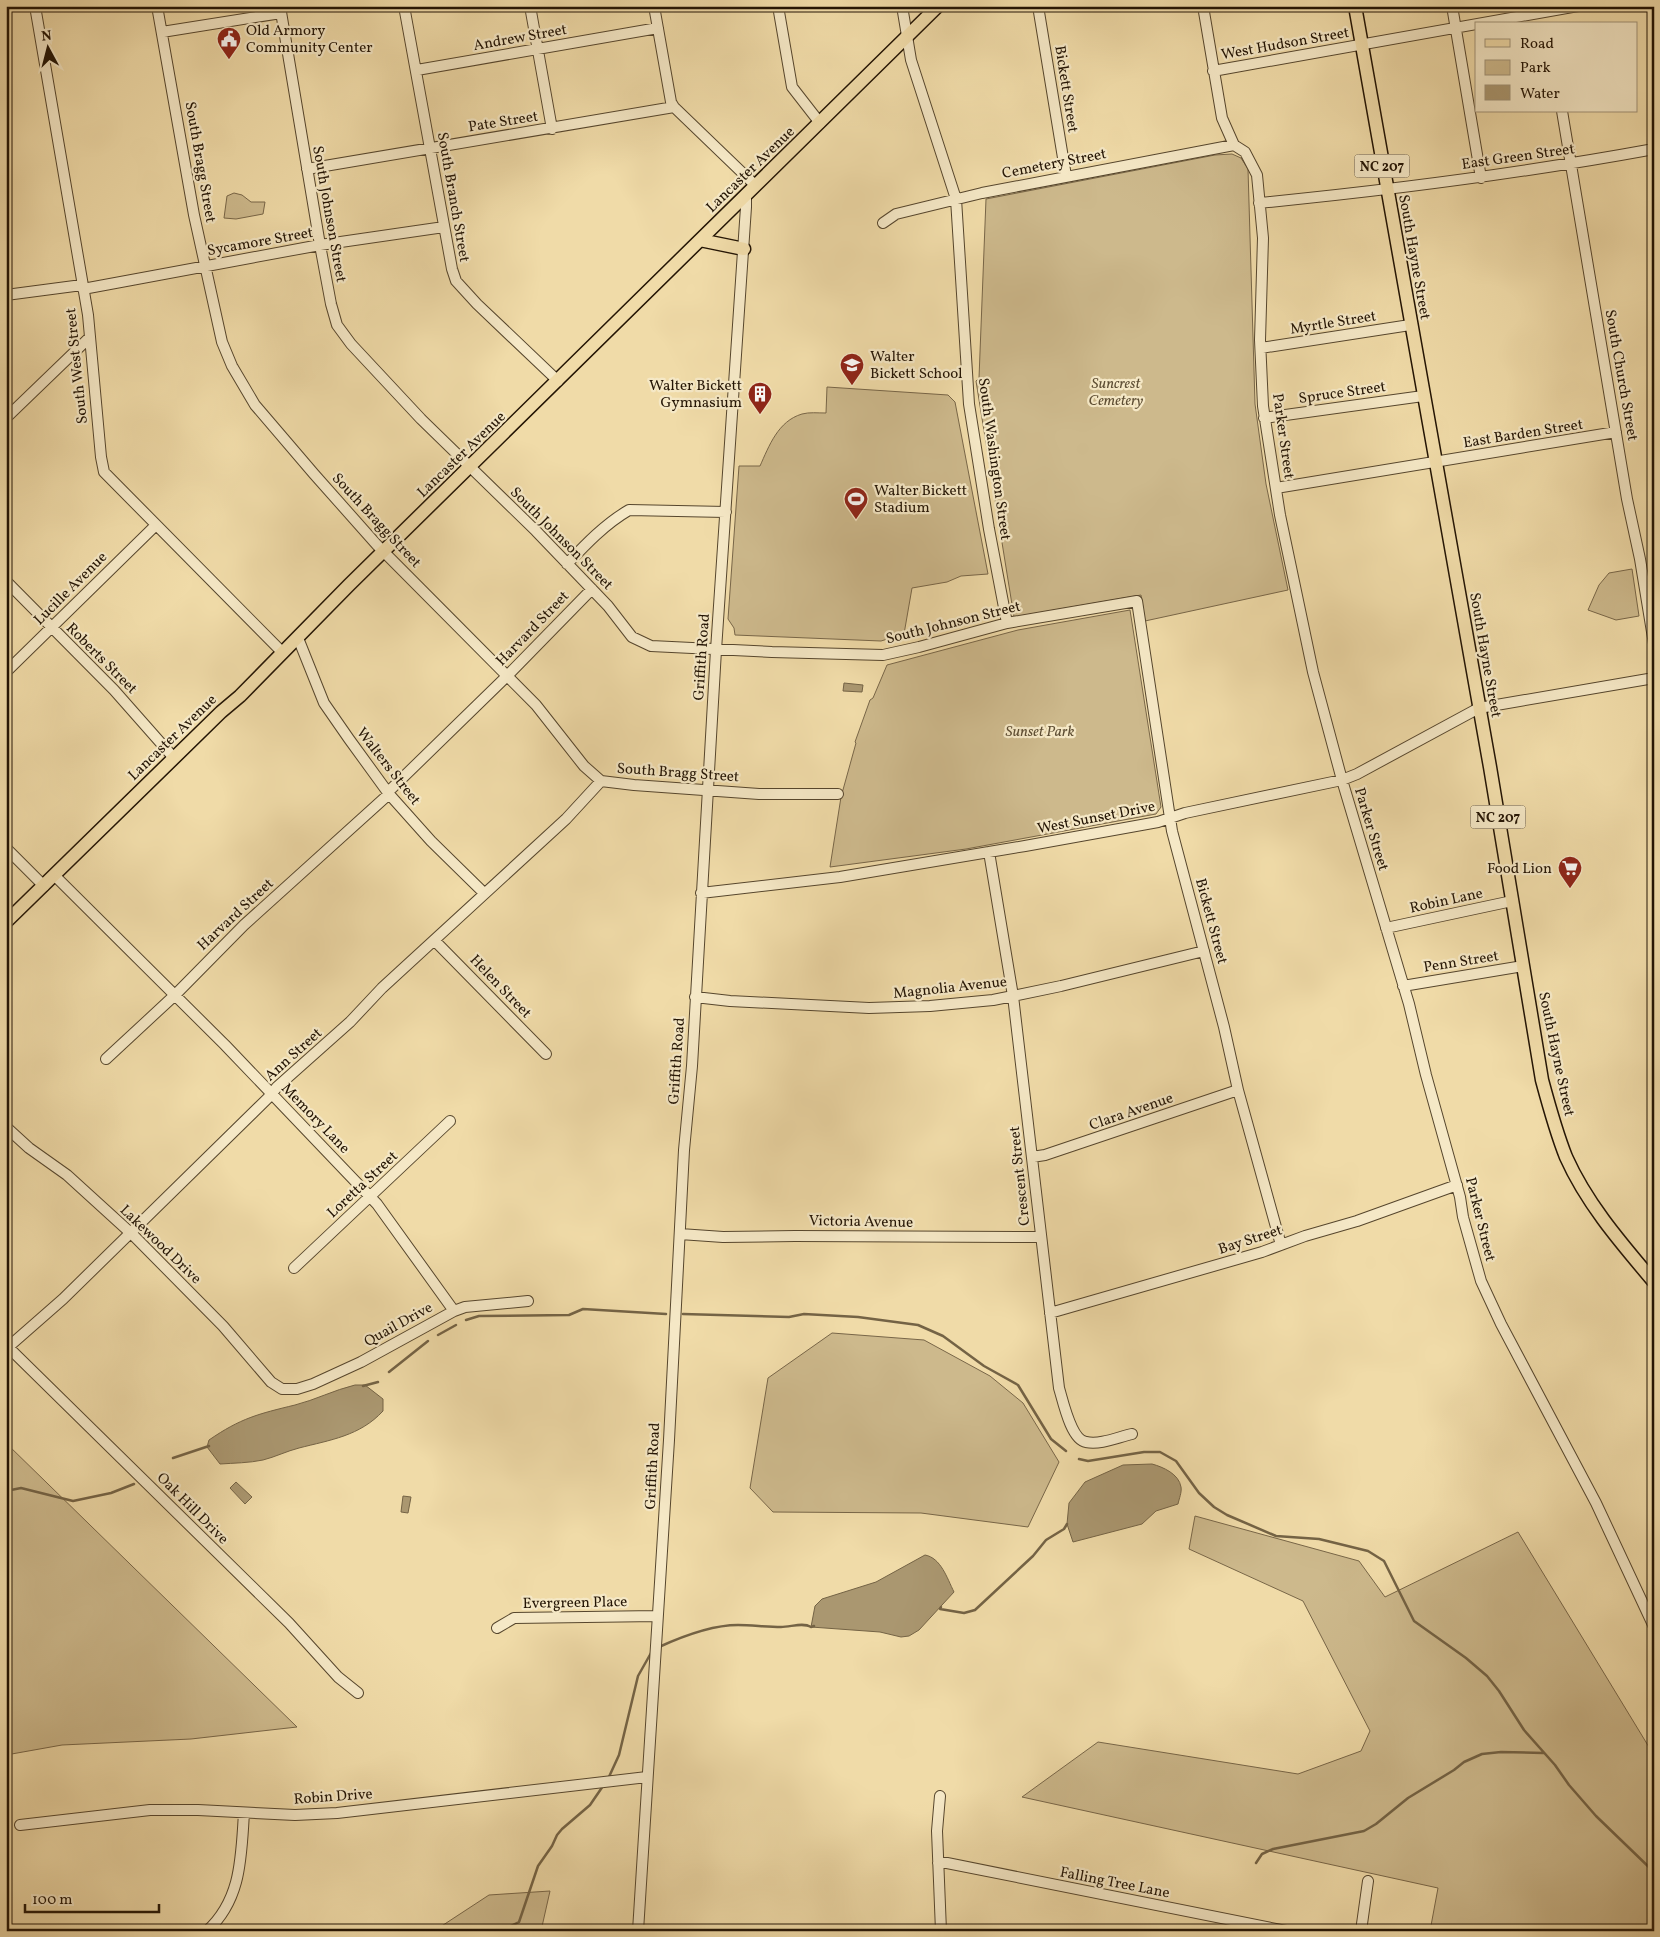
<svg xmlns="http://www.w3.org/2000/svg" width="1660" height="1937" font-family="Vollkorn,serif">
	<style>
		.green { fill: #cdb98c; stroke: #786648 }
		.water { fill: #aa9770; stroke: #746345 }
		.lines { fill: none; stroke-linecap: round; stroke-linejoin: round }
		.stream { stroke: #746345; stroke-width: 2.5 }
		.minor-casing { stroke: #56462d; stroke-width: 12 }
		.major-casing { stroke: #231404; stroke-width: 15 }
		.minor { stroke: #f5e8c6; stroke-width: 10 }
		.major { stroke: #f0dba8; stroke-width: 12 }
		.labels { text-anchor: middle; stroke-width: 4.5; stroke-linejoin: round; paint-order: stroke }
		.shield { fill: #f5e8c6; stroke: #62543e; stroke-width: 1 }
		.shield-label { font-size: 14px; font-weight: bold; fill: #231404 }
		.poi-label { font-size: 15px; fill: #231404; stroke: #f5e8c6; text-anchor: start }
		.street-label { font-size: 15px; fill: #231404; stroke: #f5e8c6 }
		.park-label { font-size: 15px; font-style: italic; fill: #5e4e34; stroke: #f5e8c6 }
	</style>
	<rect width="100%" height="100%" fill="#f0dba8"/>
	<filter id="stains"><feTurbulence type="fractalNoise" baseFrequency=".004" numOctaves="4"/><feColorMatrix values="0 0 0 0 .2 0 0 0 0 .09 0 0 0 0 .02 0 0 0 .5 -.17"/></filter>
	<radialGradient id="worn" r=".72"><stop offset=".6" stop-color="#630" stop-opacity="0"/><stop offset="1" stop-color="#630" stop-opacity=".3"/></radialGradient>
	<!-- green -->
	<path class="green" d="M1232,154l9,4 7,11 7,235 11,80 22,106 -143,31 -4,-26 -127,22 -38,-236 3,-3 7,-179 229,-44z
		M234,193l8,2 9,7h14l-2,12 -27,5 -12,-1 3,-22z
		M827,387l121,8 7,7 33,172 -27,2 -14,6 -35,6 -8,46 -23,7 -146,-6 -1,-7 -6,-9 11,-153h21c9,-20 18,-45 42,-52 7,-2 16,-1 24,-1z
		M1632,569l7,47 -23,4 -28,-10 11,-25 10,-12z
		M1130,610l31,197 -5,7 -190,35 -136,18 11,-70 15,-54 -1,-1 15,-42 3,-2 14,-33 131,-35z
		M832,1333l92,7 66,36 33,27 36,59 -31,65 -107,-14 -148,-1 -23,-24 18,-110z
		M6,1443l291,284 -106,12 -129,6 -56,10z
		M1195,1516l164,45 26,36 133,-65 134,220h2v179h-224l8,-43 -416,-91 76,-55 200,32 63,-23 9,-20 -67,-130 -114,-52z
		M550,1891l-9,40h-107l55,-36z"/>
	<!-- water -->
	<path class="water" d="M844,683l19,2 -1,7 -19,-1z
		M355,1385h10l18,14v12c-23,25 -53,29 -84,37 -12,3 -24,9 -36,12 -14,3 -29,3 -43,4l-13,-17 2,-7c32,-22 49,-26 86,-35 20,-5 39,-15 60,-20z
		M1152,1464c11,3 27,10 29,23 1,5 -2,12 -3,17l-22,7 -14,13 -69,18 -6,-18 2,-21 16,-21 38,-17z
		M236,1482l16,15 -7,7 -15,-16z
		M403,1496l8,1 -3,16 -7,-1z
		M925,1555c16,3 22,23 29,37l-35,38 -10,6 -8,1 -21,-5 -69,-5 4,-21 7,-7 54,-17z"/>
	<g class="lines">
		<!-- stream -->
		<path class="stream" d="M683,1314l106,3 15,-3 54,3 60,8 25,11 41,30 34,19 33,54 15,12
			M466,1320l13,-4 90,-1 14,-6 83,5
			M438,1335l18,-10
			M389,1372l39,-31
			M363,1386l15,-4
			M173,1458l36,-12
			M1079,1459l9,2 56,-9h16l16,9 23,32 15,14 13,8 49,21 43,3 49,12 16,10 30,60 52,37 21,18 12,15 25,39 31,35 14,20 27,31 58,56
			M6,1491l15,-3 52,13 38,-8 23,-9
			M941,1607l-1,2 24,4 11,-3 58,-54 13,-16 18,-11 3,-5
			M659,1647c24,-11 52,-22 79,-22 14,0 28,2 43,2 10,0 22,-5 30,0l3,-1
			M608,1779l11,-24 19,-79 13,-23
			M1256,1863l6,-9 11,-5 91,-18 12,-7 32,-26 46,-28 10,-8 18,-8 19,-2 42,1
			M501,1931l18,-9 19,-56 14,-20 5,-11 5,-6 28,-24 13,-19"/>
		<defs>
			<path id="minor" d="M35,6l53,309 13,142 3,15 179,181
				M157,6l37,209 28,127 10,24 23,39 59,69 63,71 159,160 48,61 17,15 33,4 125,9h79
				M280,6l40,239 11,59 6,21 14,19 70,75 115,112 72,75 24,31 19,9 121,6 111,3 36,-8 88,-24 130,-22 35,230 52,196 14,63 43,155
				M404,6l48,263 4,12 21,23 81,77
				M530,6l22,123
				M654,6l17,96 3,5 81,78
				M778,6l14,81 28,36
				M902,6l9,54 45,139 13,205 20,125 18,94
				M1038,6l28,170
				M1203,6l19,112 12,27 11,7 12,23 6,63 -3,102 3,66 17,109 33,157 29,108 67,224 17,71 34,122 3,20 18,64 20,43 95,179 58,124
				M1452,6l29,172
				M162,32l119,-19
				M417,70l241,-42
				M1213,71l365,-65
				M1562,111l65,388 13,60 14,85
				M307,169l367,-62
				M1259,203c133,-13 264,-30 395,-54
				M883,223l13,-9 86,-21 252,-48
				M83,289l237,-44 124,-18
				M6,295l76,-10
				M1261,348l149,-23
				M6,418l84,-81
				M1264,418l159,-22
				M1276,488l340,-56
				M567,564c19,-20 38,-40 62,-54l97,2
				M6,581l108,109 60,68
				M298,638l26,65 25,36 40,55 42,47 53,52
				M6,672l150,-147
				M388,792l119,-116 85,-87
				M6,848l38,38
				M989,852l24,144 46,392c4,13 12,52 27,54 15,3 32,-5 46,-8
				M54,875l171,170 152,159 77,107
				M701,893l139,-16 185,-31 133,-24 27,-9 157,-33 15,-6 122,-66 175,-30
				M1386,928l126,-27
				M435,941l111,113
				M1403,986l120,-20
				M695,997l35,4 139,7 61,-2 63,-6 20,-4 48,-10 143,-35
				M106,1059l69,-64 69,-70 145,-131
				M6,1127l23,21 38,27 67,61 89,90 48,56 11,7h15l16,-5 48,-22 93,-51 11,-4 63,-6
				M1032,1157l13,-2 193,-65
				M680,1234l43,3 72,-1 246,1
				M294,1268l156,-147
				M1050,1313l212,-61 43,-16 52,-15 100,-36
				M6,1345l283,278 49,54 20,16
				M6,1349l57,-50 205,-201 9,-11 73,-65 32,-34 184,-169 35,-38
				M497,1628l17,-10 143,-2
				M940,1796l-3,35 4,100
				M20,1825l130,-15h48l97,5 42,-2 310,-36
				M938,1863h9l339,68
				M207,1931c35,-32 34,-75 37,-118
				M638,1931l31,-491 15,-290 8,-84 24,-416 30,-443v-13
				M1361,1931l7,-50"/>
			<path id="major" d="M1355,6l135,761 52,313c7,26 14,52 24,77 21,47 55,86 88,125
				M700,240l44,9
				M6,922l215,-210 19,-16 109,-111 589,-579"/>
		</defs>
		<!-- minor casing -->
		<use href="#minor" class="minor-casing"/>
		<!-- major casing -->
		<use href="#major" class="major-casing"/>
		<!-- minor -->
		<use href="#minor" class="minor"/>
		<!-- major -->
		<use href="#major" class="major"/>
	</g>
	<!-- icons -->
	<defs>
		<symbol id="civic-pin" viewBox="-11 -11 22 30"><path d="M0 17L-7.5 6A9.5 9.5 0 1 1 7.5 6Z" fill="#8f2418" stroke="#f5e8c6"/><path d="M-.6-6.5H3V-4.5H.6V-3L4-1V1h2V6H-6V1h2V-1L-.6-3ZM-1.2 2.5V6h2.4V2.5Z" fill="#fff"/></symbol>
		<symbol id="school-pin" viewBox="-11 -11 22 30"><path d="M0 17L-7.5 6A9.5 9.5 0 1 1 7.5 6Z" fill="#8f2418" stroke="#f5e8c6"/><path d="M0-5L7-2L0 1L-7-2ZM-4 1L0 2.5L4 1V4Q0 6-4 4Z" fill="#fff"/></symbol>
		<symbol id="building-pin" viewBox="-11 -11 22 30"><path d="M0 17L-7.5 6A9.5 9.5 0 1 1 7.5 6Z" fill="#8f2418" stroke="#f5e8c6"/><path d="M-4-6H4V6H1V3H-1V6H-4ZM-2.5-4.3h1.7v1.8h-1.7ZM.8-4.3h1.7v1.8H.8ZM-2.5-1h1.7V.8h-1.7ZM.8-1h1.7V.8H.8Z" fill="#fff"/></symbol>
		<symbol id="stadium-pin" viewBox="-11 -11 22 30"><path d="M0 17L-7.5 6A9.5 9.5 0 1 1 7.5 6Z" fill="#8f2418" stroke="#f5e8c6"/><path d="M0-5a6.5 5 0 1 0 0 10a6.5 5 0 1 0 0-10ZM-3.5-1.8h7v3.6h-7Z" fill="#fff"/></symbol>
		<symbol id="supermarket-pin" viewBox="-11 -11 22 30"><path d="M0 17L-7.5 6A9.5 9.5 0 1 1 7.5 6Z" fill="#8f2418" stroke="#f5e8c6"/><path d="M-6-5.5h2.5l.6 2H6L4.5 2H-2.5L-4.4-4H-6ZM-1.5 3.2a1.3 1.3 0 1 0 .1 0ZM3 3.2a1.3 1.3 0 1 0 .1 0Z" fill="#fff"/></symbol>
	</defs>
	<g fill-rule="evenodd">
		<use href="#civic-pin" x="215" y="25" width="28" height="38"/>
		<use href="#school-pin" x="838" y="351" width="28" height="38"/>
		<use href="#building-pin" x="746" y="380" width="28" height="38"/>
		<use href="#stadium-pin" x="842" y="485" width="28" height="38"/>
		<use href="#supermarket-pin" x="1556" y="854" width="28" height="38"/>
	</g>
	<g class="labels">
		<!-- shield labels -->
		<g class="shield">
			<rect x="1354.5" y="154.5" width="55" height="23" rx="4"/>
			<rect x="1470.5" y="805.5" width="55" height="23" rx="4"/>
		</g>
		<g class="shield-label">
			<text x="1382" y="171">NC 207</text>
			<text x="1498" y="822">NC 207</text>
		</g>
		<!-- poi labels -->
		<g class="poi-label">
			<text x="246" y="35">Old Armory<tspan x="246" dy="17">Community Center</tspan></text>
			<text x="870" y="361">Walter<tspan x="870" dy="17">Bickett School</tspan></text>
			<text x="742" y="390" text-anchor="end">Walter Bickett<tspan x="742" dy="17">Gymnasium</tspan></text>
			<text x="874" y="495">Walter Bickett<tspan x="874" dy="17">Stadium</tspan></text>
			<text x="1552" y="873" text-anchor="end">Food Lion</text>
		</g>
		<!-- street labels -->
		<g class="street-label">
			<text transform="translate(520 37) rotate(-10)" y="5">Andrew Street</text>
			<text transform="translate(1285 43) rotate(-10)" y="5">West Hudson Street</text>
			<text transform="translate(1067 89) rotate(81)" y="5">Bickett Street</text>
			<text transform="translate(503 121) rotate(-9)" y="5">Pate Street</text>
			<text transform="translate(1518 156) rotate(-8)" y="5">East Green Street</text>
			<text transform="translate(201 162) rotate(80)" y="5">South Bragg Street</text>
			<text transform="translate(1054 163) rotate(-11)" y="5">Cemetery Street</text>
			<text transform="translate(750 169) rotate(-44)" y="5">Lancaster Avenue</text>
			<text transform="translate(454 197) rotate(80)" y="5">South Branch Street</text>
			<text transform="translate(330 214) rotate(80)" y="5">South Johnson Street</text>
			<text transform="translate(260 241) rotate(-10)" y="5">Sycamore Street</text>
			<text transform="translate(1415 257) rotate(80)" y="5">South Hayne Street</text>
			<text transform="translate(1333 322) rotate(-9)" y="5">Myrtle Street</text>
			<text transform="translate(76 366) rotate(-96)" y="5">South West Street</text>
			<text transform="translate(1622 375) rotate(80)" y="5">South Church Street</text>
			<text transform="translate(1342 392) rotate(-8)" y="5">Spruce Street</text>
			<text transform="translate(1523 433) rotate(-9)" y="5">East Barden Street</text>
			<text transform="translate(1284 436) rotate(82)" y="5">Parker Street</text>
			<text transform="translate(461 454) rotate(-44)" y="5">Lancaster Avenue</text>
			<text transform="translate(995 459) rotate(82)" y="5">South Washington Street</text>
			<text transform="translate(377 520) rotate(47)" y="5">South Bragg Street</text>
			<text transform="translate(562 538) rotate(45)" y="5">South Johnson Street</text>
			<text transform="translate(70 588) rotate(-45)" y="5">Lucille Avenue</text>
			<text transform="translate(953 622) rotate(-14)" y="5">South Johnson Street</text>
			<text transform="translate(532 628) rotate(-46)" y="5">Harvard Street</text>
			<text transform="translate(1486 655) rotate(80)" y="5">South Hayne Street</text>
			<text transform="translate(701 657) rotate(-86)" y="5">Griffith Road</text>
			<text transform="translate(102 658) rotate(45)" y="5">Roberts Street</text>
			<text transform="translate(172 737) rotate(-44)" y="5">Lancaster Avenue</text>
			<text transform="translate(389 766) rotate(52)" y="5">Walters Street</text>
			<text transform="translate(678 772) rotate(4)" y="5">South Bragg Street</text>
			<text transform="translate(1096 817) rotate(-11)" y="5">West Sunset Drive</text>
			<text transform="translate(1372 829) rotate(73)" y="5">Parker Street</text>
			<text transform="translate(1446 900) rotate(-12)" y="5">Robin Lane</text>
			<text transform="translate(235 914) rotate(-43)" y="5">Harvard Street</text>
			<text transform="translate(1212 921) rotate(75)" y="5">Bickett Street</text>
			<text transform="translate(1461 961) rotate(-9)" y="5">Penn Street</text>
			<text transform="translate(501 986) rotate(46)" y="5">Helen Street</text>
			<text transform="translate(950 987) rotate(-6)" y="5">Magnolia Avenue</text>
			<text transform="translate(293 1054) rotate(-42)" y="5">Ann Street</text>
			<text transform="translate(1557 1054) rotate(78)" y="5">South Hayne Street</text>
			<text transform="translate(676 1061) rotate(-86)" y="5">Griffith Road</text>
			<text transform="translate(1131 1111) rotate(-19)" y="5">Clara Avenue</text>
			<text transform="translate(316 1118) rotate(46)" y="5">Memory Lane</text>
			<text transform="translate(1019 1176) rotate(-96)" y="5">Crescent Street</text>
			<text transform="translate(362 1184) rotate(-43)" y="5">Loretta Street</text>
			<text transform="translate(1481 1219) rotate(76)" y="5">Parker Street</text>
			<text transform="translate(861 1221) rotate(1)" y="5">Victoria Avenue</text>
			<text transform="translate(1250 1239) rotate(-18)" y="5">Bay Street</text>
			<text transform="translate(161 1244) rotate(44)" y="5">Lakewood Drive</text>
			<text transform="translate(398 1324) rotate(-29)" y="5">Quail Drive</text>
			<text transform="translate(652 1466) rotate(-87)" y="5">Griffith Road</text>
			<text transform="translate(193 1508) rotate(45)" y="5">Oak Hill Drive</text>
			<text transform="translate(575 1602) rotate(-1)" y="5">Evergreen Place</text>
			<text transform="translate(333 1796) rotate(-4)" y="5">Robin Drive</text>
			<text transform="translate(1115 1882) rotate(11)" y="5">Falling Tree Lane</text>
		</g>
		<!-- park labels -->
		<g class="park-label">
			<text x="1116" y="388">Suncrest<tspan x="1116" dy="17">Cemetery</tspan></text>
			<text x="1040" y="736">Sunset Park</text>
		</g>
	</g>
	<!-- margin -->
	<rect width="1660" height="1937" fill="none" stroke="#f0dba8" stroke-width="25"/>
	<rect x="8" y="8" width="1645" height="1922" fill="none" stroke="#231404" stroke-width="2.5"/>
	<rect x="12" y="12" width="1635" height="1912" fill="none" stroke="#231404"/>
	<!-- legend -->
	<rect x="1475" y="22" width="162" height="90" fill="#f5e8c6" stroke="#a19378"/>
	<rect x="1485" y="39" width="25" height="8" fill="#f0dba8" stroke="#a19378"/>
	<text x="1520" y="48" font-size="15" fill="#231404">Road</text>
	<rect x="1485" y="60" width="25" height="15" fill="#cdb98c" stroke="#a19378"/>
	<text x="1520" y="72" font-size="15" fill="#231404">Park</text>
	<rect x="1485" y="85" width="25" height="15" fill="#aa9770" stroke="#a19378"/>
	<text x="1520" y="98" font-size="15" fill="#231404">Water</text>
	<!-- north arrow -->
	<g transform="translate(48 48) rotate(353)" stroke="#f5e8c6" stroke-width="4" paint-order="stroke">
	<path d="M0-4L9 19L0 12L-9 19Z" fill="#231404"/>
	<text y="-8" font-size="14" font-weight="bold" text-anchor="middle" fill="#231404">N</text>
	</g>
	<!-- scale -->
	<path d="M25 1904v8h134v-8" fill="none" stroke="#231404" stroke-width="2.5"/>
	<text x="32" y="1904" font-size="15" fill="#231404" stroke="#f5e8c6" stroke-width="4" paint-order="stroke">100 m</text>
	<rect width="100%" height="100%" filter="url(#stains)"/>
	<rect width="100%" height="100%" fill="url(#worn)"/>
</svg>
